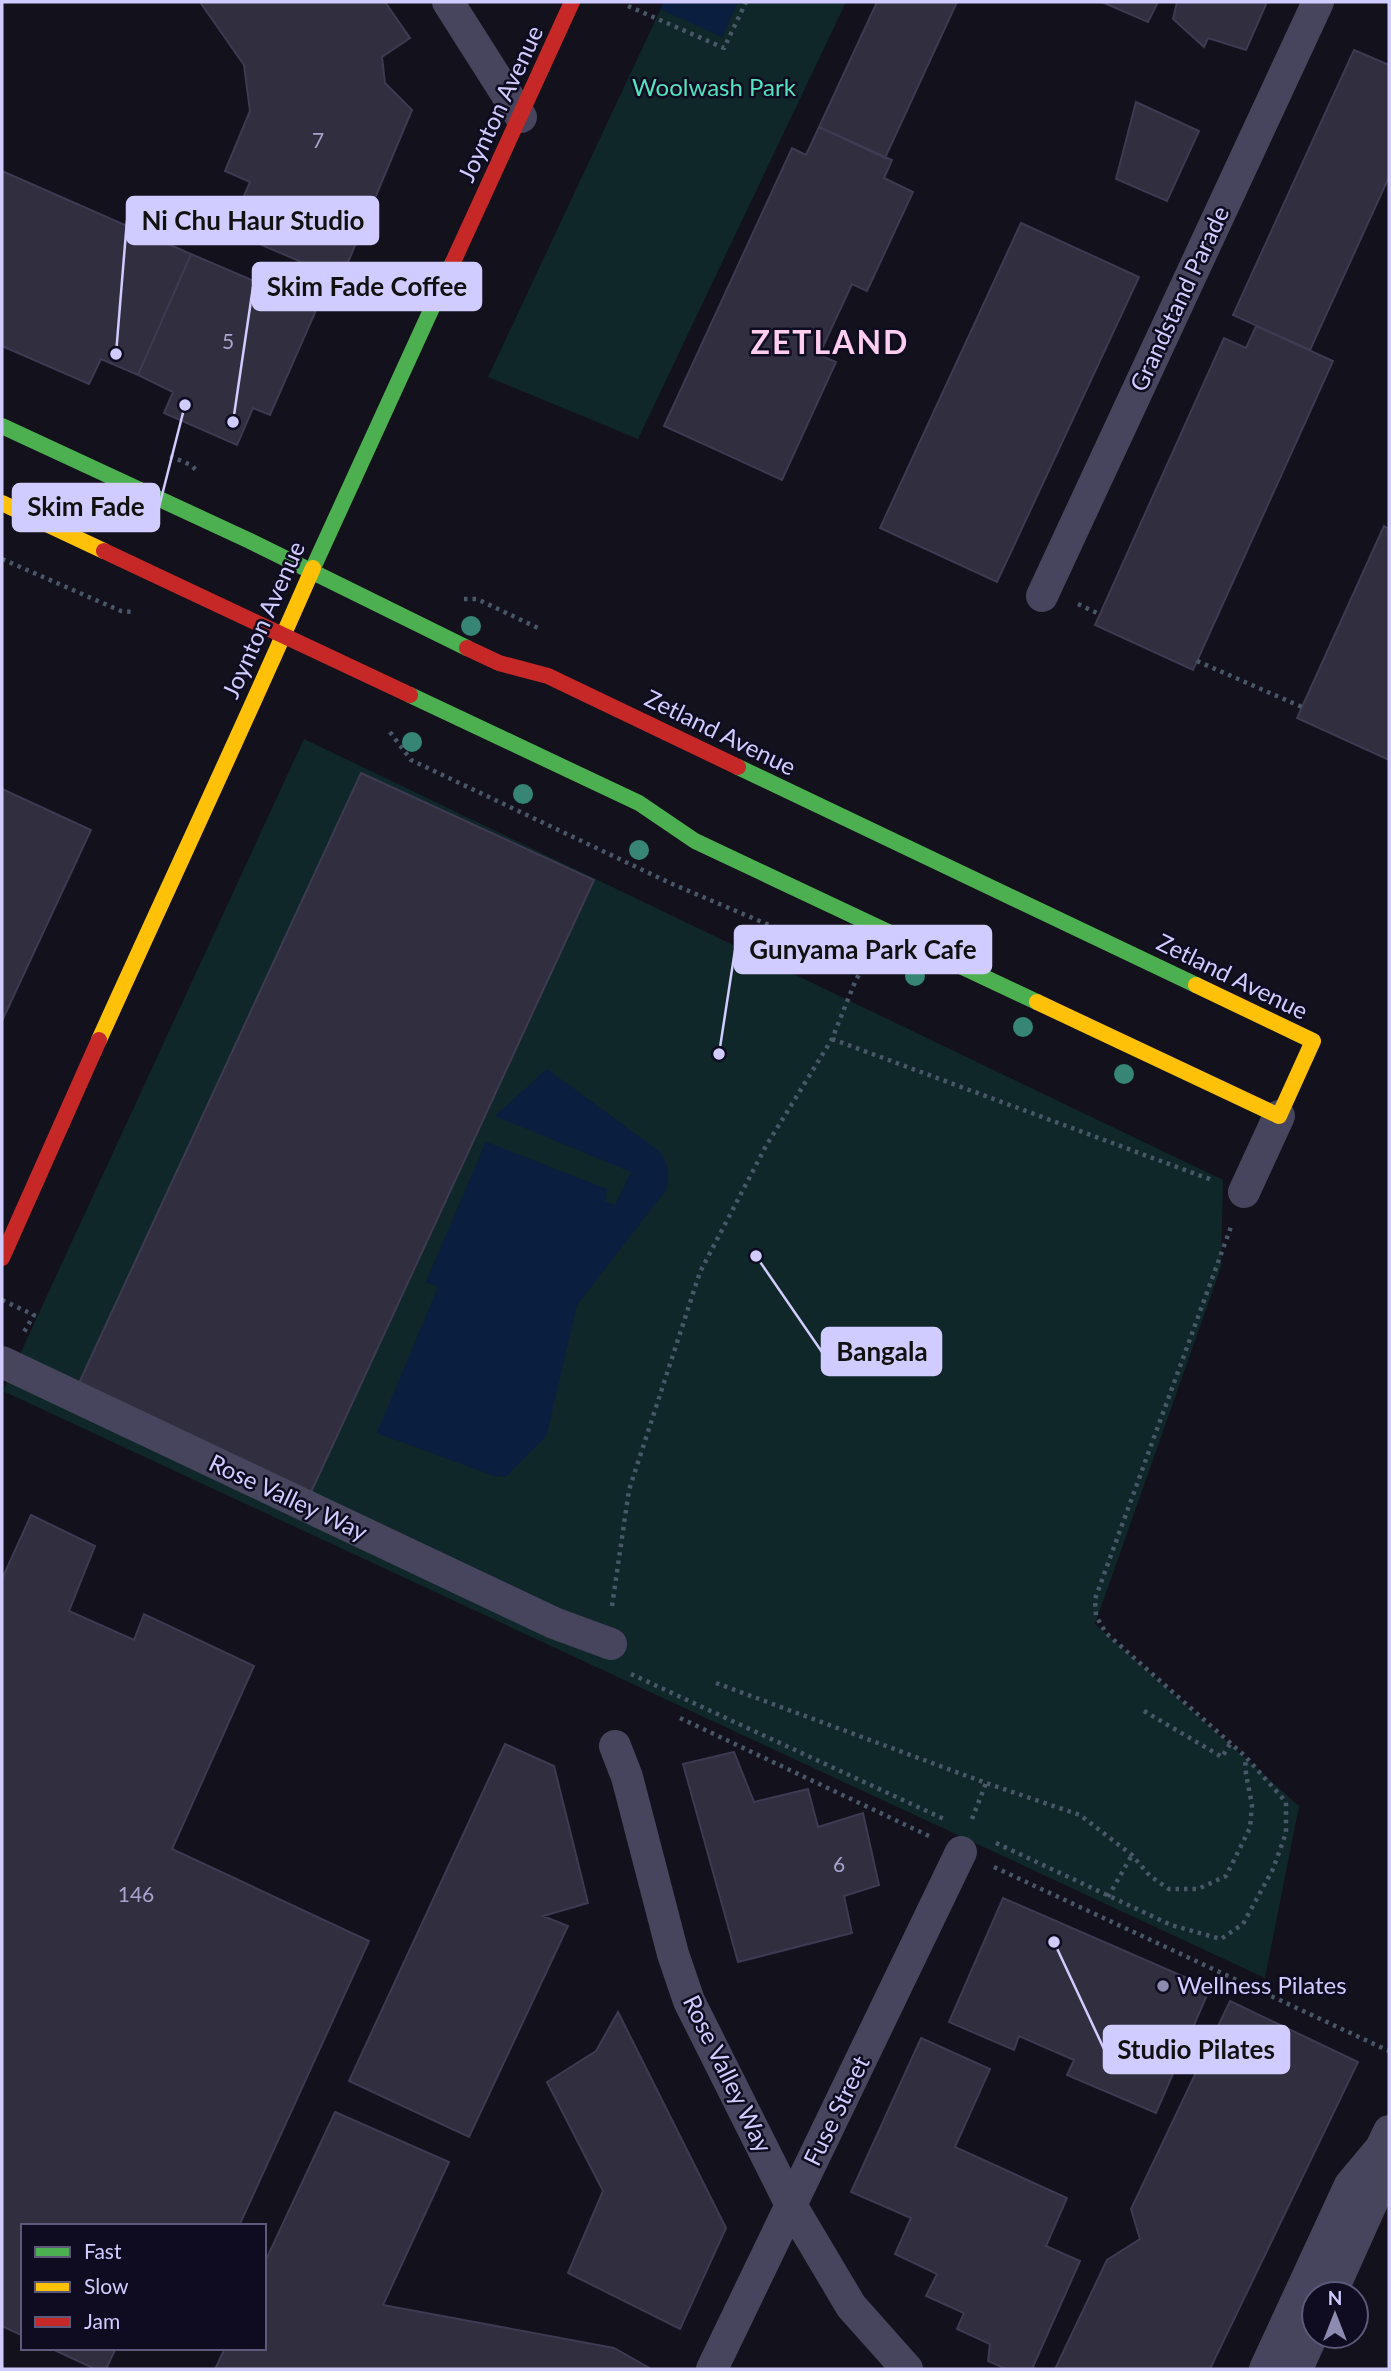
<svg xmlns="http://www.w3.org/2000/svg" width="1391" height="2371" font-family="Lato,sans-serif">
	<style>
		.green { fill: #0f2728 }
		.water { fill: #0a1e3f }
		.building { fill: #302e3f; stroke: #3e3a51; stroke-width: 2 }
		.lines { fill: none; stroke-linecap: round; stroke-linejoin: round }
		.path { stroke: #485866; stroke-width: 4.5; stroke-dasharray: 3.5 5; stroke-linecap: butt }
		.street { stroke: #46455d; stroke-width: 32 }
		.fast { stroke: #4caf50; stroke-width: 16 }
		.slow { stroke: #ffc107; stroke-width: 16 }
		.jam { stroke: #c62828; stroke-width: 16 }
		.tree { fill: #368575 }
		.poi-dot { fill: #8e8bb0; stroke: #0f0c21; stroke-width: 2.5 }
		.labels { text-anchor: middle; stroke-width: 5; stroke-linejoin: round; paint-order: stroke }
		.number-label { font-size: 21px; fill: #a9a4cf }
		.park-label { font-size: 24px; fill: #53e4bd; stroke: #0f0c21 }
		.street-label { font-size: 24px; fill: #d1ccff; stroke: #0f0c21 }
		.poi-label { font-size: 24px; fill: #d1ccff; stroke: #0f0c21; text-anchor: start }
		.district-label { font-size: 32px; font-weight: bold; letter-spacing: 2px; fill: #ffceee; stroke: #0f0c21 }
		.leader { fill: none; stroke: #d1ccff; stroke-width: 2.5 }
		.callout-dot { fill: #d1ccff; stroke: #0f0c21; stroke-width: 2.5 }
		.callout { fill: #d1ccff; stroke: #d1ccff; stroke-width: 2.5 }
		.callout-label { font-size: 26px; text-anchor: middle; font-weight: bold; fill: #111 }
	</style>
	<rect width="100%" height="100%" fill="#12111c"/>
	<!-- green -->
	<path class="green" d="M664,2h182l-208,437 -150,-62z
		M304,739l919,441 -2,87 -126,357 204,182 -34,172 -1262,-587z"/>
	<!-- water -->
	<path class="water" d="M664,2h74l-16,35 -62,-28z
		M547,1069l112,82c10,13 10,23 7,39l-89,115 -31,132 -40,40 -12,-1 -117,-43 61,-146 -12,-5 60,-140 121,47 -2,12 10,4 16,-33 -136,-56z"/>
	<!-- building -->
	<path class="building" d="M200,2h185l25,36 -28,19 3,26 27,27 -71,169 -112,-48 21,-49 -25,-11 25,-60 -6,-46z
		M877,2h80l-72,156 -66,-31z
		M1102,2h56l-10,20z
		M1177,2h90l-21,48 -38,-12 -4,9 -31,-28z
		M1354,50l35,15v112l-79,173 -77,-35z
		M1136,102l63,29 -32,70 -51,-22z
		M819,127l73,33 -8,18 29,14 -46,99 -15,-7 -33,71 17,7 -54,118 -118,-54 128,-278 14,7z
		M2,171l189,83 -53,121 -37,-16 -12,25 -87,-38z
		M1021,223l118,54 -142,305 -117,-54z
		M191,254l126,54 -47,107 -17,-7 -16,37 -73,-32 9,-21 -35,-17z
		M1256,326l77,35 -140,309 -98,-45 129,-287 22,10z
		M1384,526l5,3v231l-92,-42z
		M361,773l233,107 -288,623 -233,-107z
		M2,789l89,41 -89,191z
		M31,1515l64,31 -26,65 65,29 10,-26 110,52 -82,183 197,92 -130,285h-216v110l-21,-10v-747z
		M505,1744l49,22 34,137 -45,13 25,10 -99,211 -120,-56z
		M734,1752l20,50 54,-13 10,38 45,-14 16,72 -35,11 8,37 -114,29 -55,-198z
		M1003,1898l207,90 -54,125 -89,-38 7,-15 -55,-24 -5,14 -65,-28z
		M1230,2001l128,61 -148,307h-155l52,-109 33,-21 -9,-30z
		M618,2012l108,216 -46,101 -112,-56 35,-82 -56,-109 49,-31z
		M921,2038l69,31 -35,78 112,51 -21,48 34,15 -48,108h-26l-18,-8 2,-17 -33,-15 7,-16 -38,-17 11,-22 -42,-20 16,-36 -60,-26z
		M335,2112l114,50 -66,143 231,43 37,21h-436l10,-21h39v-84z
		M50,2348h66l-10,21h-11z"/>
	<g class="lines">
		<!-- path -->
		<path class="path" d="M628,6l96,42 22,-46
			M170,456l21,9 5,5
			M2,559l119,52 14,1
			M464,599h13l63,30
			M1078,604l21,10
			M1197,661l105,46
			M390,732l21,28 259,123 125,53
			M832,1039l380,141
			M2,1300l32,15 -10,17
			M612,1606l17,-116 71,-218 66,-126 66,-107 23,-57 9,-17
			M631,1674l315,146
			M716,1683l270,100 94,32 52,40 18,21 19,13h29l28,-13 24,-48 2,-23 -6,-31 -1,-17
			M1144,1711l78,46 8,-13
			M680,1718l249,118
			M972,1819l14,-36
			M996,1843l175,82 50,14 22,-15 30,-55 13,-36v-31l-41,-46 -139,-123 -10,-17 -1,-17 137,-375
			M994,1867l395,184
			M1108,1897l24,-42"/>
		<!-- street -->
		<path class="street" d="M448,2l73,115
			M1042,596l276,-594
			M1244,1192l35,-76
			M2,1362l552,261 57,21
			M615,1746l12,31 46,177 16,47 102,204 60,101 56,63
			M1331,2294l43,-96 7,-50
			M712,2369l249,-517
			M1265,2369l85,-184 31,-37 8,-17
			M1297,2369l17,-38"/>
		<!-- fast -->
		<path class="fast" d="M2,426l248,115 217,107
			M313,568l140,-306
			M410,695l229,108 56,38 342,161
			M738,767l458,218"/>
		<!-- slow -->
		<path class="slow" d="M2,503l102,48
			M1037,1002l242,114 34,-75 -117,-56
			M99,1040c71,-157 145,-314 214,-472"/>
		<!-- jam -->
		<path class="jam" d="M453,262l119,-260
			M104,551l306,144
			M467,648l32,15 49,13 190,91
			M2,1258l97,-218"/>
	</g>
	<!-- trees -->
	<g class="tree">
		<circle cx="471" cy="626" r="10"/>
		<circle cx="412" cy="742" r="10"/>
		<circle cx="523" cy="794" r="10"/>
		<circle cx="639" cy="850" r="10"/>
		<circle cx="915" cy="976" r="10"/>
		<circle cx="1023" cy="1027" r="10"/>
		<circle cx="1124" cy="1074" r="10"/>
	</g>
	<!-- markers -->
	<circle class="poi-dot" cx="1163" cy="1986" r="7"/>
	<g class="labels">
		<!-- number labels -->
		<g class="number-label">
			<text x="318" y="148">7</text>
			<text x="228" y="349">5</text>
			<text x="839" y="1872">6</text>
			<text x="136" y="1902">146</text>
		</g>
		<!-- park labels -->
		<g class="park-label">
			<text x="714" y="96">Woolwash Park</text>
		</g>
		<!-- street labels -->
		<g class="street-label">
			<text transform="translate(501 104) rotate(-65)" y="8">Joynton Avenue</text>
			<text transform="translate(1180 299) rotate(-65)" y="8">Grandstand Parade</text>
			<text transform="translate(264 620) rotate(-66)" y="8">Joynton Avenue</text>
			<text transform="translate(720 733) rotate(26)" y="8">Zetland Avenue</text>
			<text transform="translate(1232 977) rotate(26)" y="8">Zetland Avenue</text>
			<text transform="translate(288 1498) rotate(25)" y="8">Rose Valley Way</text>
			<text transform="translate(727 2074) rotate(64)" y="8">Rose Valley Way</text>
			<text transform="translate(837 2111) rotate(-64)" y="8">Fuse Street</text>
		</g>
		<!-- poi labels -->
		<g class="poi-label">
			<text x="1177" y="1994">Wellness Pilates</text>
		</g>
		<!-- district labels -->
		<g class="district-label">
			<text x="830" y="354">ZETLAND</text>
		</g>
	</g>
	<!-- callouts -->
	<path class="leader" d="M116 354L127 220M233 422L253 287M185 405L159 507M719 1054L735 950M756 1256L822 1352M1054 1942L1104 2049"/>
	<g class="callout-dot">
		<circle cx="116" cy="354" r="7"/>
		<circle cx="233" cy="422" r="7"/>
		<circle cx="185" cy="405" r="7"/>
		<circle cx="719" cy="1054" r="7"/>
		<circle cx="756" cy="1256" r="7"/>
		<circle cx="1054" cy="1942" r="7"/>
	</g>
	<g class="callout">
		<rect x="127" y="197" width="251" height="47" rx="7"/>
		<rect x="253" y="263" width="228" height="47" rx="7"/>
		<rect x="13" y="484" width="146" height="47" rx="7"/>
		<rect x="735" y="926" width="256" height="47" rx="7"/>
		<rect x="822" y="1328" width="119" height="47" rx="7"/>
		<rect x="1104" y="2026" width="185" height="47" rx="7"/>
	</g>
	<g class="callout-label">
		<text x="253" y="230">Ni Chu Haur Studio</text>
		<text x="367" y="296">Skim Fade Coffee</text>
		<text x="86" y="516">Skim Fade</text>
		<text x="863" y="959">Gunyama Park Cafe</text>
		<text x="882" y="1361">Bangala</text>
		<text x="1196" y="2059">Studio Pilates</text>
	</g>
	<!-- border -->
	<rect width="1391" height="2371" fill="none" stroke="#d1ccff" stroke-width="7"/>
	<!-- legend -->
	<rect x="21" y="2224" width="245" height="126" fill="#0f0c21" stroke="#5d597a" stroke-width="2"/>
	<rect x="35" y="2247" width="35" height="10" fill="#4caf50" stroke="#5d597a" stroke-width="2"/>
	<text x="84" y="2259" font-size="21" fill="#d1ccff">Fast</text>
	<rect x="35" y="2282" width="35" height="10" fill="#ffc107" stroke="#5d597a" stroke-width="2"/>
	<text x="84" y="2294" font-size="21" fill="#d1ccff">Slow</text>
	<rect x="35" y="2317" width="35" height="10" fill="#c62828" stroke="#5d597a" stroke-width="2"/>
	<text x="84" y="2329" font-size="21" fill="#d1ccff">Jam</text>
	<!-- north arrow -->
	<g transform="translate(1335 2315)"><circle r="33" fill="#0f0c21" stroke="#5d597a" stroke-width="2"/>
	<path d="M0-5L12 26L0 18L-12 26Z" fill="#8e8bb0"/>
	<text y="-10" font-size="19" font-weight="bold" text-anchor="middle" fill="#d1ccff">N</text>
	</g>
</svg>
